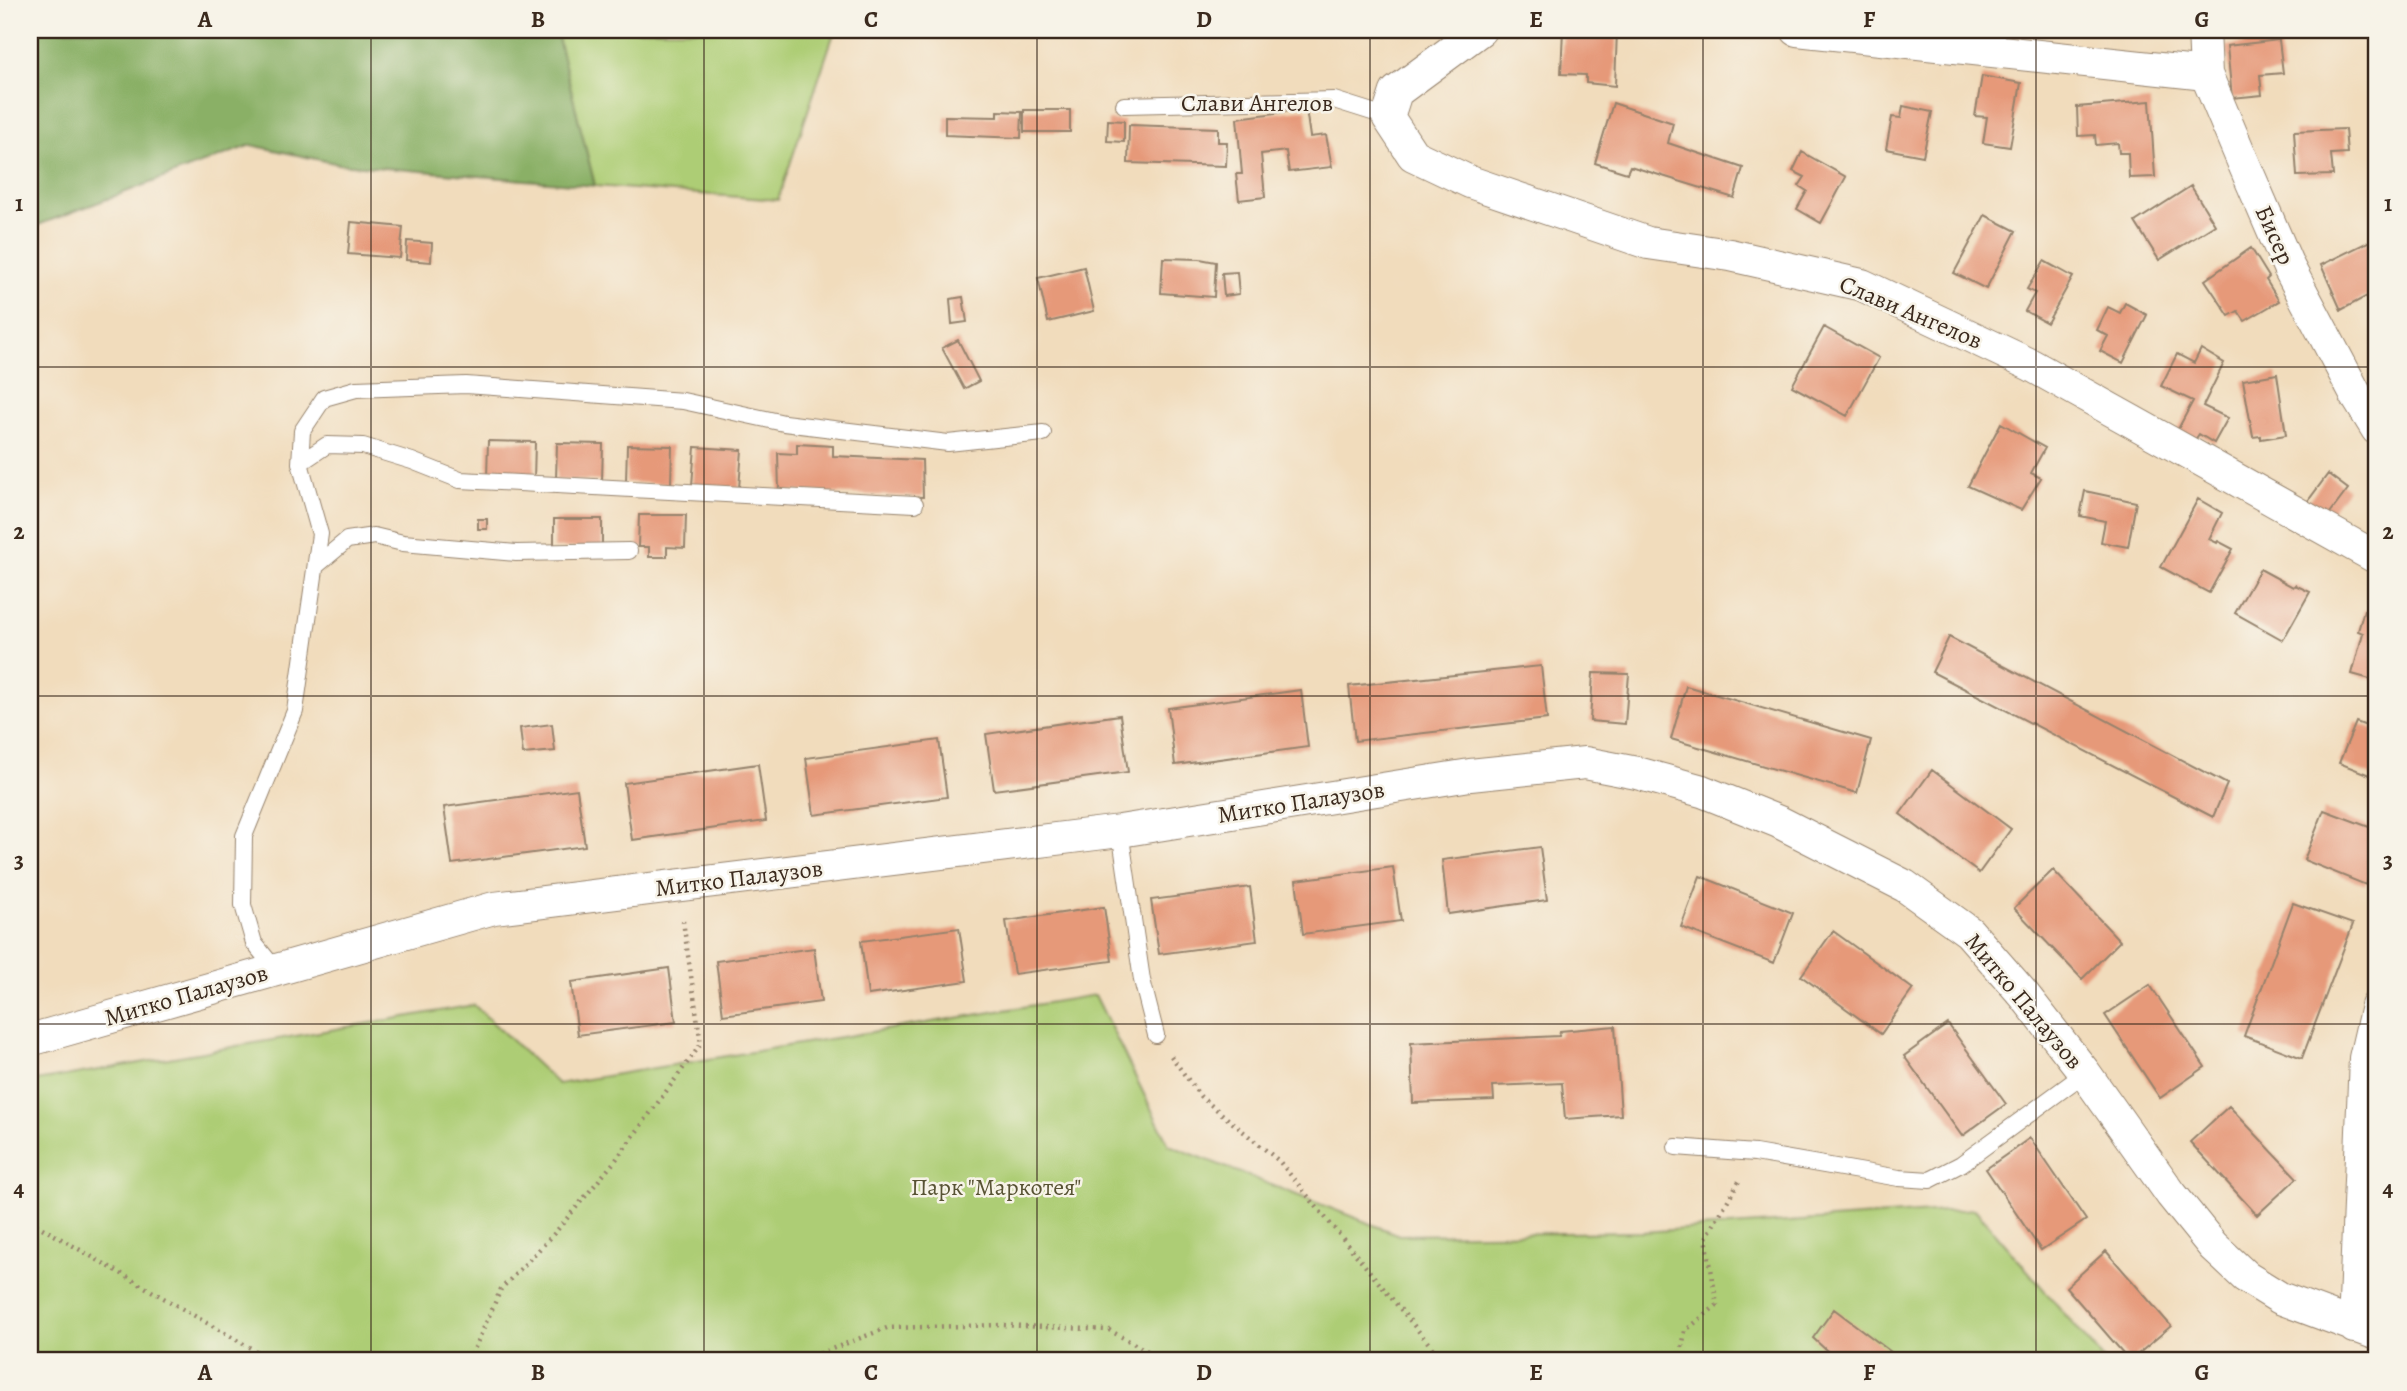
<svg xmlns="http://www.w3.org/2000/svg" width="2407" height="1391" font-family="Alegreya,serif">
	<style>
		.green { fill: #adcd74; stroke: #747c49; stroke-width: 2 }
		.forest { fill: #8ab066; stroke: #626d42; stroke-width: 2 }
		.building { fill: #e69979 }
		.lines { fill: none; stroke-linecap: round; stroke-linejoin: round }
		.service-casing { stroke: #96836d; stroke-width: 18 }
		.minor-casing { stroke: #96836d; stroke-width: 34 }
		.path { stroke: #96836d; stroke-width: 4.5; stroke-dasharray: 2 5; stroke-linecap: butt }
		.service { stroke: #fff; stroke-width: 16 }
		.minor { stroke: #fff; stroke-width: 32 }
		.grid { fill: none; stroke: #3b2a1e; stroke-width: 2; stroke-opacity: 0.55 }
		.labels { text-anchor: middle; stroke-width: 5; stroke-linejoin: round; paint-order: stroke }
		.street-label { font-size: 24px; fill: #3b2a1e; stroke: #f7f3e8 }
		.park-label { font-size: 24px; fill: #585334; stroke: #f7f3e8 }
		.neatline { fill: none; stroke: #3b2a1e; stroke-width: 2.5 }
		.grid-label { font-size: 23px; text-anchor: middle; font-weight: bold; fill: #3b2a1e }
	</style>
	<rect width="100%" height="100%" fill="#f7f3e8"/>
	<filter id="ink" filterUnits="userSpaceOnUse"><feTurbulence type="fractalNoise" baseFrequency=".0143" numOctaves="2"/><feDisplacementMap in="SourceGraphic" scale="14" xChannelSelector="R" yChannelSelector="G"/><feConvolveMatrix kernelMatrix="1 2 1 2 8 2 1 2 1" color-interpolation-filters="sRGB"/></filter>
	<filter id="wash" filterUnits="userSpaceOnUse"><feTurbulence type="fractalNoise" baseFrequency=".00686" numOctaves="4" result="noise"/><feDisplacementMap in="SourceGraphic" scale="28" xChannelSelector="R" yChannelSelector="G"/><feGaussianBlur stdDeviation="1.57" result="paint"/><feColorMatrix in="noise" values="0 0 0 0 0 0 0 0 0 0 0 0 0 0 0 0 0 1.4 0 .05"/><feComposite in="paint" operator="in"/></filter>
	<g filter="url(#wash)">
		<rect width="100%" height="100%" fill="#f1dcbc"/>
		<!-- green -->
		<path class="green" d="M556,30h279l-57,170 -183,-14z
			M1095,995l74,150 230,90 243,-3 333,-23 130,152h-2075v-279l444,-77 84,79z"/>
		<!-- forest -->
		<path class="forest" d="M30,30h526l39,156 -256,-22 -88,-19 -221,83z"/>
		<g id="blocks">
			<!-- building -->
			<path class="building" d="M1563,30h54l-2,56 -29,-3v-8l-25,-1z
				M2279,40l4,33 -23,2 2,20 -30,3 -5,-52z
				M1982,76l39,7 -11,64 -27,-4 4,-26 -12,-1z
				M2150,101l5,76 -26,1 -1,-25h-9l-1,-10 -22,2 -1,-10 -17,1 -1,-29z
				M1613,103l60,20 -5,20 75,25 -9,30 -104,-32 -3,7 -32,-10z
				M1903,106l29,6 -9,44 -37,-7 6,-32 9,1z
				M1306,109l4,28 16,-2 6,32 -43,5 -3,-21 -25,3 4,43 -26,3 -3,-26h6l-5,-56z
				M1024,110h46v22h-46z
				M998,111l24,1 -1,26 -76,-3v-19l53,1z
				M1108,120l16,1v21l-17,-1z
				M1129,125l89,3v14h9l-1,24 -98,-3z
				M2345,129l2,24 -16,1 2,21 -36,1 -3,-45z
				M1802,152l44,25 -25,46 -24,-14 10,-18 -8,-5 6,-9 -12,-6z
				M2191,186l24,39 -56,35 -24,-38z
				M1985,215l31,16 -30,58 -32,-16z
				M351,222l52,5 -3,31 -52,-4z
				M2376,238l1,53 -36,19 -20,-45z
				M407,241l25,2 -1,19 -25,-2z
				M2251,248l18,29 -3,3 13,21 -34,20 -7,-10 -9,5 -24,-36z
				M1163,258l37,1 16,3 -2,35 -53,-4z
				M2044,261l29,16 -26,46 -22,-12 10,-18 -8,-4z
				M1084,267l10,44 -46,11 -10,-44z
				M1237,272l2,22 -15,2 -2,-23z
				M963,297l4,25 -15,2 -2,-25z
				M2125,303l22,12 -24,48 -23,-12 8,-15 -11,-6 11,-23 12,6z
				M1824,327l55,31 -32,58 -55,-30z
				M958,340l21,41 -15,8 -22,-41z
				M2201,349l23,14 -21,43 25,12 -14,25 -15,-9 -4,6 -18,-9 16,-30 -32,-15 16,-32 17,9z
				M2277,374l9,61 -25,4v-3l-8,1 -10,-57z
				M2001,423l44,25 -14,25 10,5 -20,32 -53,-24z
				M488,441l47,1 -1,38 -47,-2z
				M557,443l46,1 -1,37 -46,-1z
				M797,444l36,2v10l89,4 1,37 -144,-6 -1,-38 19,1z
				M627,445l45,1 -1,38 -45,-2z
				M695,447l47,3 -3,38 -47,-3z
				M2328,474l20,15 -21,28 -22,-12z
				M2085,491l51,11 -8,45 -27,-5 4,-21 -25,-5z
				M2198,499l24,14 -13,26 8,4 1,-2 15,8 -24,44 -48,-26z
				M639,515h47l-1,33 -18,-1v10h-18v-10h-11z
				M478,519h9v10h-9z
				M554,519h48v29h-48z
				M2260,569l33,18 2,-2 15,7 -27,48 -48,-27z
				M2364,610l13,3v68l-25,-7 11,-41 -5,-2z
				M1949,637l278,147 -14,33 -281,-145z
				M1541,666l6,53 -192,22 -6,-55z
				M1593,673l36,1 -4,50 -35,-3z
				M1686,686l185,54 -14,53 -186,-54z
				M1301,690l7,57 -133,18 -7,-57z
				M1120,715l8,57 -134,18 -8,-56z
				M2356,722l21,8v48l-38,-15z
				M552,724l3,27 -32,3 -3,-26z
				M939,740l8,57 -133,18 -8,-57z
				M758,764l8,57 -134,19 -8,-57z
				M1932,770l79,59 -32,44 -79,-59z
				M577,789l8,57 -133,18 -8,-57z
				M2324,810l53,20v23l-11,32 -62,-25z
				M1540,847l7,53 -99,14 -6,-54z
				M1393,867l8,54 -98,13 -7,-54z
				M2053,870l67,71 -38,38 -68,-71z
				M1700,876l93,37 -19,50 -93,-36z
				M1250,887l7,54 -98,13 -8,-54z
				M2293,903l60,21 -51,134 -58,-22z
				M1104,907l8,54 -98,13 -8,-53z
				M959,928l8,53 -99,14 -7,-54z
				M1833,931l80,58 -32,45 -80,-58z
				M814,948l7,54 -98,13 -7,-54z
				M669,968l7,54 -98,13 -7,-53z
				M2150,985l55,82 -45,31 -55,-83z
				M1948,1024l58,80 -44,32 -58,-80z
				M1615,1026l6,89 -56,4 -3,-36 -69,3 1,14 -81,3 -2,-60 148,-7 1,-5z
				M2229,1106l68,72 -40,37 -67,-73z
				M2030,1138l56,82 -45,30 -55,-81z
				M2106,1251l65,75 -41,35 -64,-74z
				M1834,1309l69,52h-65l-25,-23z"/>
		</g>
	</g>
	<g filter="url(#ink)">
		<use href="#blocks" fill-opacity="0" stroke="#96836d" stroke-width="2"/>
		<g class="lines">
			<defs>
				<path id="service" d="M1124,105l210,-5 54,17
					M300,463l27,-18 36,1 49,15 48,19 455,24
					M317,565l30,-25 27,-4 29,7 113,10 113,-2
					M1120,831l22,149 14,55
					M275,969l-21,-26 -11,-38 1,-69 51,-125 25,-177 -20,-71 2,-32 22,-33 32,-9 110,-4 217,16 101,22 164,20 95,-10
					M1676,1147l79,6 144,25 31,2 31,-16 124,-91"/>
				<path id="minor" d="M1480,30l-84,62 -8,25 25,38 57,27 178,61 82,12 132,30 169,80 346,193
					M1797,30l409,44
					M2204,30l2,44 38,90 45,104 67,127 21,34
					M30,1040l464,-132 626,-77 350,-56 115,-12 52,10 65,18 77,31 126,64 64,46 55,63 61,78 86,121 42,52 33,31 34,21 97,36
					M2354,1327l11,-269 12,-52"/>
			</defs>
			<!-- service casing -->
			<use href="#service" class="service-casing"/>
			<!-- minor casing -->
			<use href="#minor" class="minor-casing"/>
			<!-- path -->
			<path class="path" d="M1171,1056l29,40 79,65 164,200
				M30,1221l243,140
				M469,1361l32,-72 52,-54 62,-74 86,-117 -18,-123
				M800,1361l87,-33 115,-3 107,5 57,31
				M1680,1361l5,-30 32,-26 -11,-67 33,-57"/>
			<!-- service -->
			<use href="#service" class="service"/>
			<!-- minor -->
			<use href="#minor" class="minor"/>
		</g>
	</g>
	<!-- grid -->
	<path class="grid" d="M371,30v1331M704,30v1331M1037,30v1331M1370,30v1331M1703,30v1331M2036,30v1331M30,367h2347M30,696h2347M30,1024h2347"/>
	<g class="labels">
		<!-- street labels -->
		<g class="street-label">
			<text x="1257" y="111">Слави Ангелов</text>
			<text transform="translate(2275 235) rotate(66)" y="8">Бисер</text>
			<text transform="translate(1911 312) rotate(23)" y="8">Слави Ангелов</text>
			<text transform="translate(1301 802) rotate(-9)" y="8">Митко Палаузов</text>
			<text transform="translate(739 878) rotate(-7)" y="8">Митко Палаузов</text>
			<text transform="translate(186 995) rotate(-16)" y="8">Митко Палаузов</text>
			<text transform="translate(2024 1001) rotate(50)" y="8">Митко Палаузов</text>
		</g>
		<!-- park labels -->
		<g class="park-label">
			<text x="996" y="1195">Парк "Маркотея"</text>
		</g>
	</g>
	<!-- margin -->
	<rect width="2407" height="1391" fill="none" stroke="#f7f3e8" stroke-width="77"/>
	<rect x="38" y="38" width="2330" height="1314" class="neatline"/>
	<g class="grid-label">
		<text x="205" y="27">A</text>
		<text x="538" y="27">B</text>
		<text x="871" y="27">C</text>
		<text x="1204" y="27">D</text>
		<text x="1536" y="27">E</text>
		<text x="1869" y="27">F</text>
		<text x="2202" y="27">G</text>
		<text x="19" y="211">1</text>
		<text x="2388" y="211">1</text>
		<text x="19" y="539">2</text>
		<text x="2388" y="539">2</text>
		<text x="19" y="868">3</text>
		<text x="2388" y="868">3</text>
		<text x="19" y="1196">4</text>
		<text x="2388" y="1196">4</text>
		<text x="205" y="1380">A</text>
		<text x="538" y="1380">B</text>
		<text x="871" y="1380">C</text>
		<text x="1204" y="1380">D</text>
		<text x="1536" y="1380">E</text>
		<text x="1869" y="1380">F</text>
		<text x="2202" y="1380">G</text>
	</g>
</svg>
